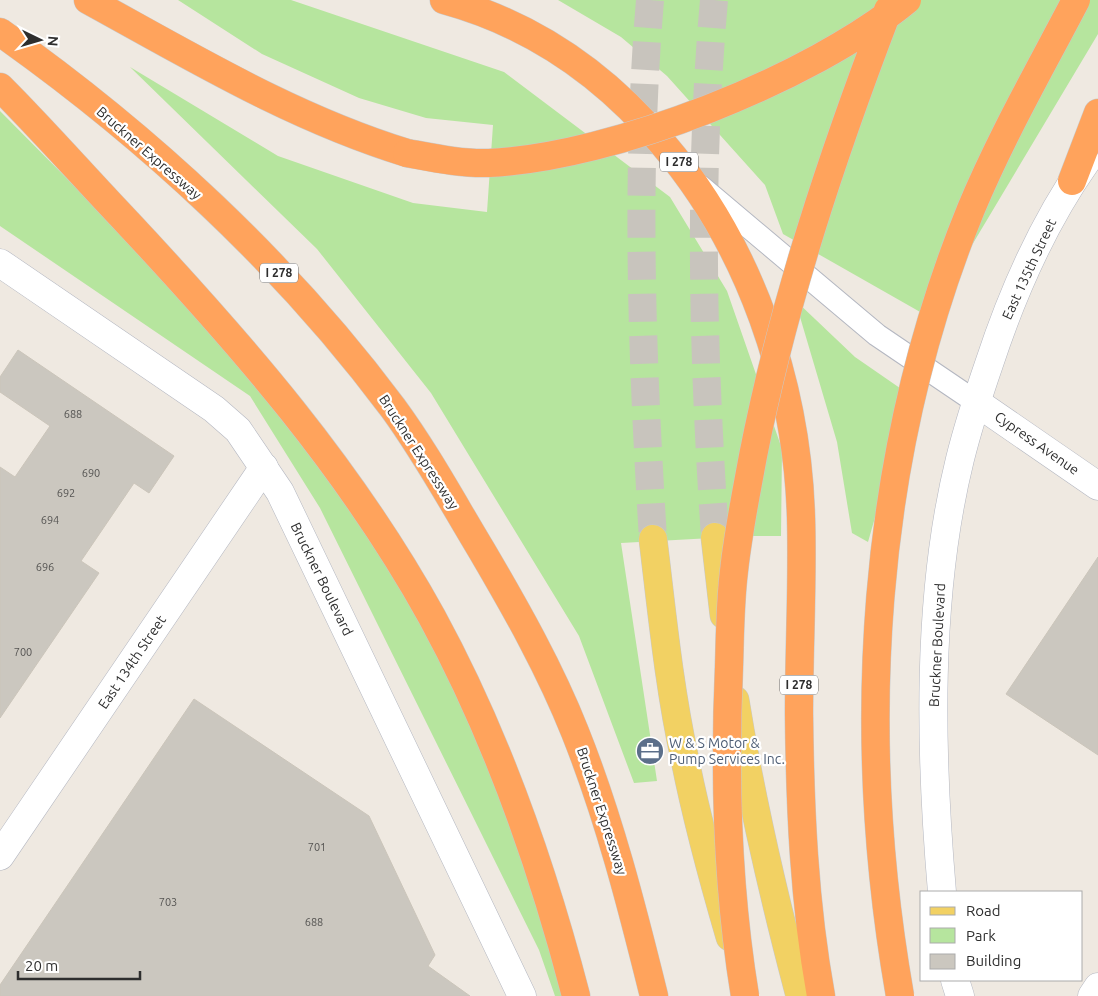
<svg xmlns="http://www.w3.org/2000/svg" width="1098" height="996" font-family="Ubuntu,sans-serif">
	<style>
		.green { fill: #b6e59e }
		.building { fill: #cbc7bf; stroke: #cbc5ba }
		.lines { fill: none; stroke-linecap: round; stroke-linejoin: round }
		.primary-tunnel { stroke: #c8c4bd; stroke-width: 28; stroke-dasharray: 28 14; stroke-linecap: butt }
		.lane-casing { stroke: #b4b7c1; stroke-width: 24 }
		.street-casing { stroke: #b4b7c1; stroke-width: 29 }
		.secondary-casing { stroke: #b4b7c1; stroke-width: 29 }
		.primary-casing { stroke: #c9c9c9; stroke-width: 29 }
		.highway-casing { stroke: #c9c9c9; stroke-width: 29 }
		.lane { stroke: #fff; stroke-width: 22 }
		.street { stroke: #fff; stroke-width: 28 }
		.secondary { stroke: #fff; stroke-width: 28 }
		.primary { stroke: #f2d163; stroke-width: 28 }
		.highway { stroke: #ffa35c; stroke-width: 28 }
		.highway-bridge-casing { stroke: #c9c9c9; stroke-width: 29; stroke-linecap: butt }
		.highway-bridge { stroke: #ffa35c; stroke-width: 28 }
		.labels { text-anchor: middle; stroke-width: 4.5; stroke-linejoin: round; paint-order: stroke }
		.number-label { font-size: 11px; fill: #555452 }
		.shield { fill: #fff; stroke: #6d6d6d; stroke-width: 1 }
		.shield-label { font-size: 12px; font-weight: bold; fill: #2e2e2e }
		.street-label { font-size: 14px; fill: #2e2e2e; stroke: #fff }
		.service-label { font-size: 14px; fill: #4e5e75; stroke: #fff; text-anchor: start }
	</style>
	<rect width="100%" height="100%" fill="#efe9e1"/>
	<!-- green -->
	<path class="green" d="M178,0h113l213,72 166,125 57,94 55,158 -1,87h-33l-127,7 36,238 -23,2 -55,-147 -148,-243 -114,-144 -187,-182 148,89 135,47 74,9 6,-87 -67,-7 -67,-20 -97,-44z
		M558,0h540v34l-169,283 -146,-83 -18,-49 -98,-109 -46,-39z
		M0,111l109,110 144,158 117,157 95,161 50,128 51,171h-11l-16,-46 -219,-442 -70,-112 -250,-170z
		M795,300l60,57 55,38 -42,147 -16,-9 -15,-91z"/>
	<!-- building -->
	<path class="building" d="M18,350l156,106 -25,37 -15,-10 -53,78 18,12 -99,145v-251l15,10 35,-51 -50,-34v-15z
		M1098,557v198l-92,-61z
		M194,699l175,117 66,139 -7,11 42,30h-470v-11z"/>
	<g class="lines">
		<!-- primary-tunnel -->
		<path class="primary-tunnel" d="M650,0c-15,180 -8,359 3,539
			M714,0c-16,179 -11,358 1,537"/>
		<defs>
			<path id="lane" d="M700,186l177,149 99,67"/>
			<path id="street" d="M976,402l122,84
				M0,856l264,-389
				M1092,996l6,-9"/>
			<path id="secondary" d="M0,263l214,146 24,21 42,62 242,504
				M942,892c-12,-139 -16,-296 18,-433 8,-32 18,-63 29,-95 23,-70 54,-141 97,-202
				M955,980l5,16"/>
			<path id="primary" d="M715,537l9,78
				M653,539c9,74 16,148 32,221 12,60 28,119 45,177
				M735,700c16,100 39,198 65,296"/>
			<path id="highway" d="M88,0c104,57 205,118 319,153
				M444,0c88,24 161,75 219,144 87,102 134,239 138,373 2,65 -2,131 -2,197 1,94 5,189 22,282
				M0,32c147,104 285,231 393,376 33,45 60,95 89,143 34,58 68,118 93,181 34,85 57,175 79,264
				M0,87c44,44 85,91 128,136 114,122 223,247 304,394 65,119 110,248 144,379
				M1072,181l26,-68"/>
		</defs>
		<!-- lane casing -->
		<use href="#lane" class="lane-casing"/>
		<!-- street casing -->
		<use href="#street" class="street-casing"/>
		<!-- secondary casing -->
		<use href="#secondary" class="secondary-casing"/>
		<!-- primary casing -->
		<use href="#primary" class="primary-casing"/>
		<!-- highway casing -->
		<use href="#highway" class="highway-casing"/>
		<!-- lane -->
		<use href="#lane" class="lane"/>
		<!-- street -->
		<use href="#street" class="street"/>
		<!-- secondary -->
		<use href="#secondary" class="secondary"/>
		<!-- primary -->
		<use href="#primary" class="primary"/>
		<!-- highway -->
		<use href="#highway" class="highway"/>
		<defs>
			<path id="highway-bridge" d="M407,153c27,5 55,11 82,10 125,-6 322,-84 418,-163
				M745,996c-18,-109 -21,-218 -16,-329 1,-31 1,-64 5,-96 4,-38 12,-77 19,-115 30,-153 79,-300 135,-446
				M900,996c-46,-262 -30,-540 71,-787 30,-72 69,-140 105,-209"/>
		</defs>
		<!-- highway-bridge casing -->
		<use href="#highway-bridge" class="highway-bridge-casing"/>
		<!-- highway-bridge -->
		<use href="#highway-bridge" class="highway-bridge"/>
	</g>
	<!-- icons -->
	<defs>
		<symbol id="office-disc" viewBox="-11 -11 22 22"><circle r="9.5" fill="#5c6f8a" stroke="#fff"/><path d="M-6-3h4V-5.5h4V-3h4V5H-6ZM-1-4.5V-3h2v-1.5ZM-6 0V1H6V0Z" fill="#fff"/></symbol>
	</defs>
	<g fill-rule="evenodd">
		<use href="#office-disc" x="634" y="735" width="32" height="32"/>
	</g>
	<g class="labels">
		<!-- number labels -->
		<g class="number-label">
			<text x="73" y="418">688</text>
			<text x="91" y="477">690</text>
			<text x="66" y="497">692</text>
			<text x="50" y="524">694</text>
			<text x="45" y="571">696</text>
			<text x="23" y="656">700</text>
			<text x="317" y="851">701</text>
			<text x="168" y="906">703</text>
			<text x="314" y="926">688</text>
		</g>
		<!-- shield labels -->
		<g class="shield">
			<rect x="660" y="152.5" width="38" height="19" rx="4"/>
			<rect x="260" y="263.5" width="38" height="19" rx="4"/>
			<rect x="780" y="675.5" width="38" height="19" rx="4"/>
		</g>
		<g class="shield-label">
			<text x="679" y="166">I 278</text>
			<text x="279" y="277">I 278</text>
			<text x="799" y="689">I 278</text>
		</g>
		<!-- street labels -->
		<g class="street-label">
			<text transform="translate(149 153) rotate(41)" y="5">Bruckner Expressway</text>
			<text transform="translate(1029 269) rotate(-65)" y="5">East 135th Street</text>
			<text transform="translate(1037 443) rotate(35)" y="5">Cypress Avenue</text>
			<text transform="translate(419 452) rotate(57)" y="5">Bruckner Expressway</text>
			<text transform="translate(322 579) rotate(64)" y="5">Bruckner Boulevard</text>
			<text transform="translate(937 645) rotate(-87)" y="5">Bruckner Boulevard</text>
			<text transform="translate(132 662) rotate(-56)" y="5">East 134th Street</text>
			<text transform="translate(602 811) rotate(72)" y="5">Bruckner Expressway</text>
		</g>
		<!-- service labels -->
		<g class="service-label">
			<text x="669" y="748">W &amp; S Motor &amp;<tspan x="669" dy="16">Pump Services Inc.</tspan></text>
		</g>
	</g>
	<!-- legend -->
	<rect x="920" y="891" width="162" height="90" fill="#ffffff" stroke="#ababab"/>
	<rect x="930" y="907" width="25" height="8" fill="#f2d163" stroke="#ababab"/>
	<text x="966" y="916" font-size="15" fill="#2e2e2e">Road</text>
	<rect x="930" y="928" width="25" height="15" fill="#b6e59e" stroke="#ababab"/>
	<text x="966" y="941" font-size="15" fill="#2e2e2e">Park</text>
	<rect x="930" y="954" width="25" height="15" fill="#cbc7bf" stroke="#ababab"/>
	<text x="966" y="966" font-size="15" fill="#2e2e2e">Building</text>
	<!-- north arrow -->
	<g transform="translate(40 40) rotate(95)" stroke="#ffffff" stroke-width="4" paint-order="stroke">
	<path d="M0-4L9 19L0 12L-9 19Z" fill="#2e2e2e"/>
	<text y="-8" font-size="14" font-weight="bold" text-anchor="middle" fill="#2e2e2e">N</text>
	</g>
	<!-- scale -->
	<path d="M18 971v8h122v-8" fill="none" stroke="#2e2e2e" stroke-width="2.5"/>
	<text x="25" y="971" font-size="15" fill="#2e2e2e" stroke="#ffffff" stroke-width="4" paint-order="stroke">20 m</text>
</svg>
